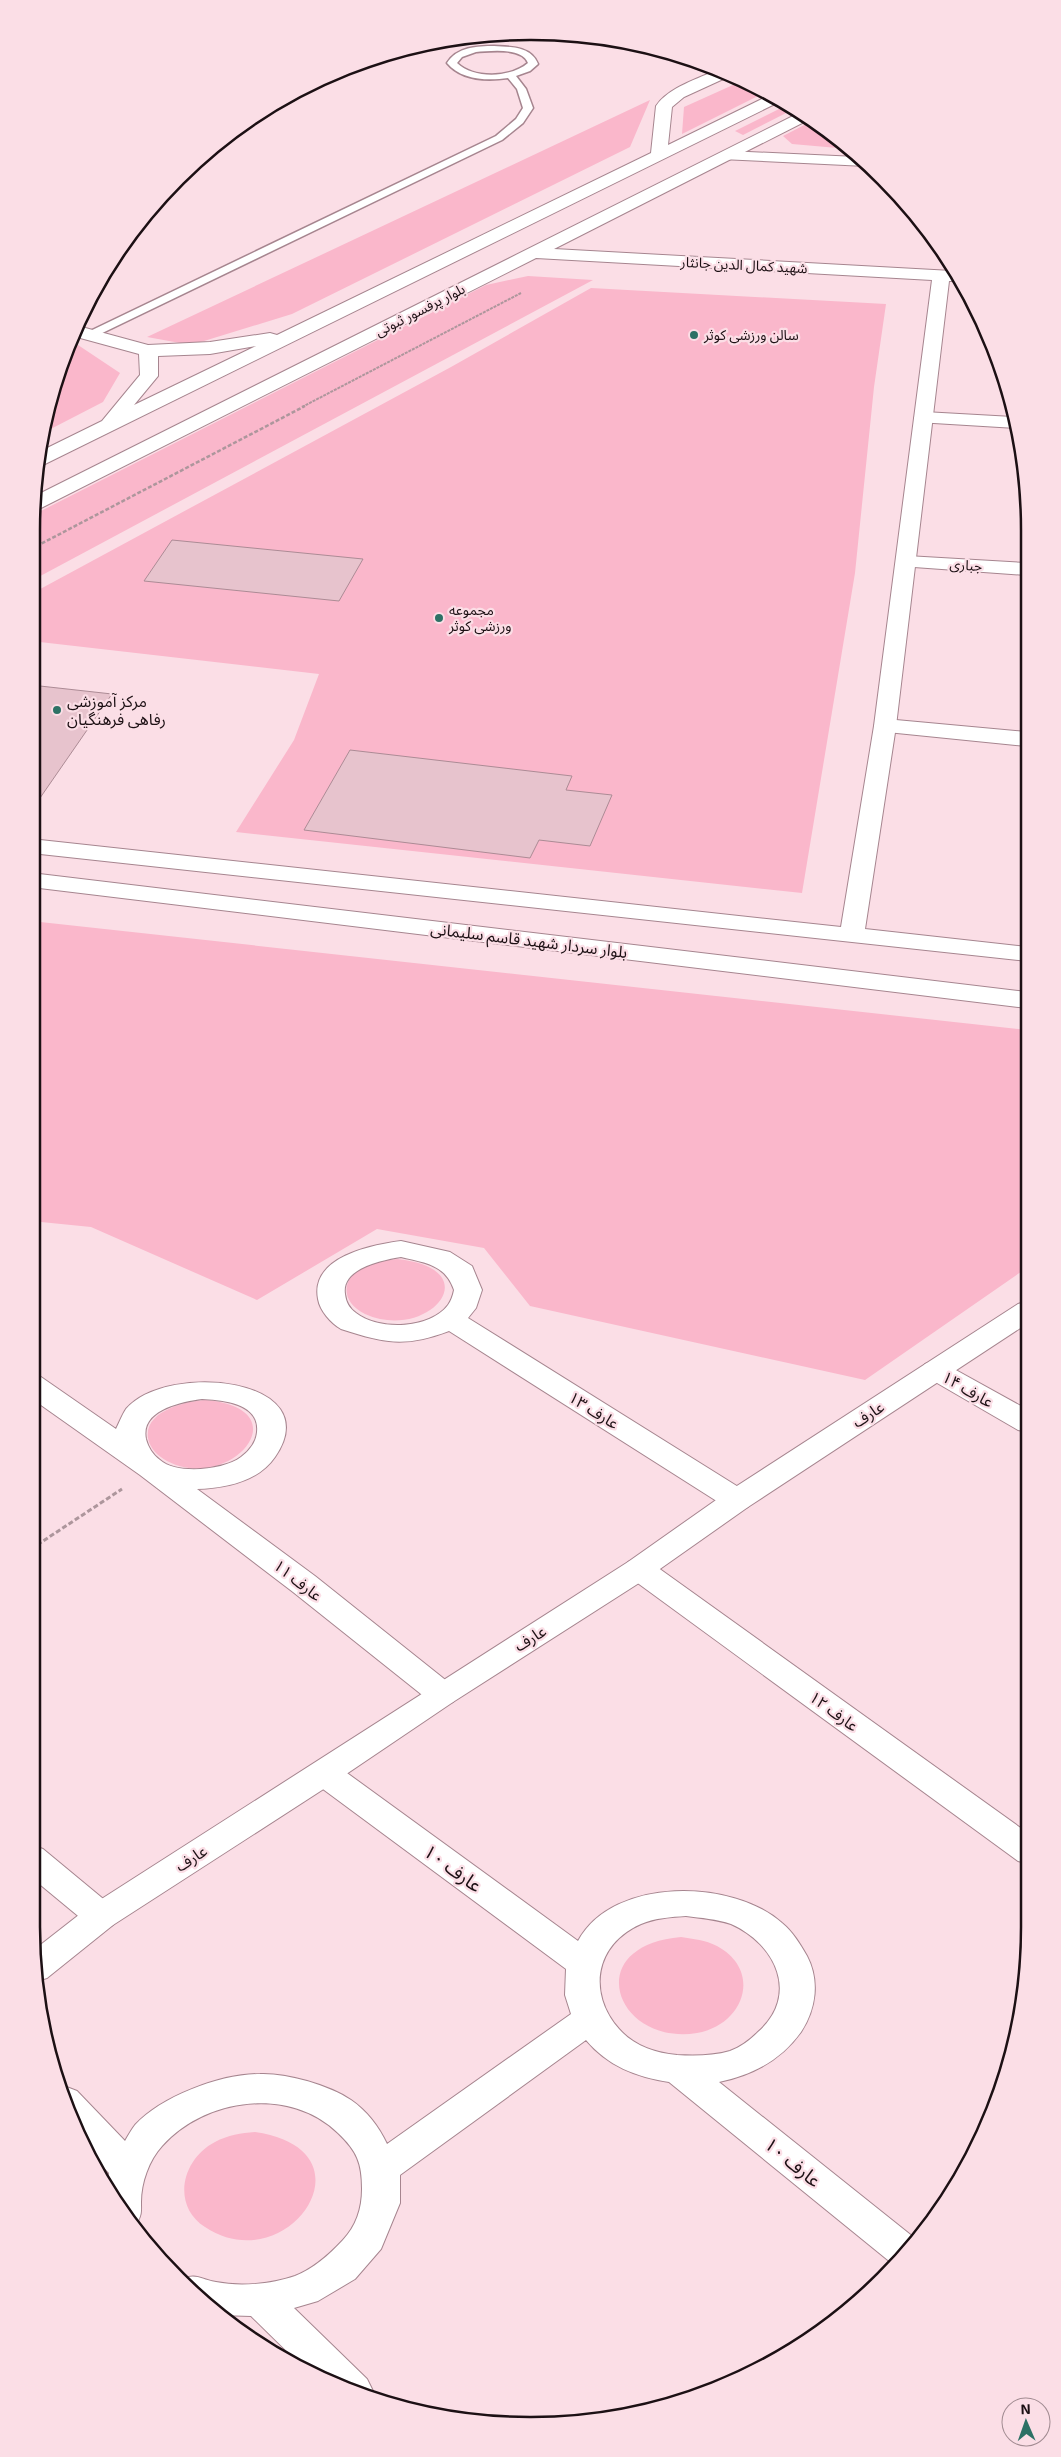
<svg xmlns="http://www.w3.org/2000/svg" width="1061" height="2457" font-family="'Exo 2','Noto Sans Arabic',sans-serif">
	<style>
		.green { fill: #fab7cb }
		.building { fill: #e7c3cd; stroke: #ac8b95 }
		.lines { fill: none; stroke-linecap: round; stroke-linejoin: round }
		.lane-casing { stroke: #a6858f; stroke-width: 3 }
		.street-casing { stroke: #a6858f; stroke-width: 2 }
		.secondary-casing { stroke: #a6858f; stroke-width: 2 }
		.path-far2 { stroke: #ad969c; stroke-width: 2; stroke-dasharray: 3 1; stroke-linecap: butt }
		.path-far1 { stroke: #ad969c; stroke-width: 2.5; stroke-dasharray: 4 2; stroke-linecap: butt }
		.path { stroke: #ad969c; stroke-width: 3; stroke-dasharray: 5 2.5; stroke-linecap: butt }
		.lane { fill: #fff; fill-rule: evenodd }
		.street { fill: #fff; fill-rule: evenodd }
		.secondary { fill: #fff; fill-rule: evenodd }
		.poi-dot { fill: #2d7165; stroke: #fbdee6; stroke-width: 2 }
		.labels { text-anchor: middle; stroke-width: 4.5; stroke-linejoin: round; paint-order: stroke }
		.far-street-label { font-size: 14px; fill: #1c1014; stroke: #fbdee6 }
		.far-poi-label { font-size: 14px; fill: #1c1014; stroke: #fbdee6; text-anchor: start }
		.poi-label { font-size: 16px; fill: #1c1014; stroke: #fbdee6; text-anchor: start }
		.street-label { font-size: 16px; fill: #1c1014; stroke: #fbdee6 }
		.near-street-label { font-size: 19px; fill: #1c1014; stroke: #fbdee6 }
		.rim { fill: none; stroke: #1c1014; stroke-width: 2.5 }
	</style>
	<rect width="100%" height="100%" fill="#fbdee6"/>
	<!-- green -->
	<path class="green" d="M744,80l22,12 -84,42 2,-27z
		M650,100l-20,47 -338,167 -101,31 -44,-8z
		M787,105l7,4 -51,26 -8,-4z
		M812,121l22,13 15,15 -57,-5 -9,-8z
		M528,276l65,4 -562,301 2,-66 453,-230z
		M591,288l295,16 -12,83 -19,186 -53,320 -566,-61 58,-92 25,-66 -288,-33v-47l420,-227z
		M78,345l42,28 -17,29 -62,32 17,-64 8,-19z
		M31,921l996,109 1,237 -163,113 -335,-74 -46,-58 -107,-19 -120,71 -166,-73 -60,-6z
		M398,1259c93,11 29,83 -33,55 -27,-13 -23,-39 3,-50 10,-4 20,-4 30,-5z
		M206,1400c97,9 24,94 -39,61 -9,-5 -17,-12 -19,-23 -4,-27 38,-37 58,-38z
		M681,1937c13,2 24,3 36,9 46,25 27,79 -20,87 -81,13 -118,-87 -16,-96z
		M255,2132c124,18 32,150 -50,95 -34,-22 -23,-68 10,-85 13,-7 26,-9 40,-10z"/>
	<!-- building -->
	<path class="building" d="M172,540l191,19 -24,42 -195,-20z
		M31,685l81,9 -81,117z
		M350,750l222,26 -6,14 46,5 -22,51 -51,-6 -9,18 -226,-28z"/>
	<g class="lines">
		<defs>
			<path id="lane" d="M494,46c16,1 37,0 44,18l-8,7 -14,5 10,13 7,19 -10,15 -21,17 -408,197h-8v-4l410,-197 20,-17 7,-11 -6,-19 -9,-11c-21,3 -47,2 -61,-15 10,-16 30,-17 47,-17zM476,52c14,-1 46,-5 52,11 -18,15 -54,16 -71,0l5,-6z"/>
			<path id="street" d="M727,151l130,6 9,9 -145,-7 -2,-3 2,-3z
				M924,412l89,5 3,11 -99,-6 -3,-4 3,-4z
				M907,556l119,7v12l-126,-9 -3,-4 3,-4z
				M885,719l141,13v14l-149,-15 -3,-5 3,-5z
				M401,1241l49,11 22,14 10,24 -6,18 -8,10 280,175 4,7 -4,7 -11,3 -11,-3 -277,-176c-45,17 -64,12 -108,-2 -10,-6 -21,-18 -23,-30 -8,-42 53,-54 83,-58zM401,1257c24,6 44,7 53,33 -1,5 -3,11 -6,15 -18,24 -69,26 -92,8 -7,-5 -10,-11 -11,-19 -4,-26 38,-34 56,-37z
				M935,1361l10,3 83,46v22l-10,-2 -93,-54 -4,-6 4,-6z
				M31,1375l10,2 75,52c3,-6 6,-14 10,-20 41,-48 203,-31 149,48 -17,25 -50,31 -78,32l118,87 138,110 5,8 -5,8 -11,3 -11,-3 -138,-110 -153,-117 -109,-77zM202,1399c20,1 58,4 55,33 -1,11 -8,19 -16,25 -17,13 -64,18 -81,3 -7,-5 -12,-13 -14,-21 -6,-29 35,-37 56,-40z
				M639,1558l11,4 379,272 1,30 -12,-3 -390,-285 -5,-7 5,-7z
				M324,1761l12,4 242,176c35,-65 155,-62 204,-18 11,9 18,21 25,33 13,25 9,53 -6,76 -20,28 -48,43 -82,50l198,158 -21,26 -2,-1 -225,-183c-33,-5 -61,-16 -83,-42l-186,135v28l-19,46 -26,30 -37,22 -24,7 73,71 6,12 -4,8 -63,-29 -55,-54 -32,-1 -39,-36c17,-6 20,0 36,3 24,5 56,2 79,-6 18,-7 34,-21 48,-36 13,-14 19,-31 19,-51 0,-26 -5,-38 -24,-56 -48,-47 -133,-35 -176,13 -13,14 -21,37 -21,56 0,9 1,12 -4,21l-4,2 -27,-38 3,-14 -24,-25 -27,-60 6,-2 13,5 48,50c3,-5 6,-11 10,-16 27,-29 86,-51 125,-51 26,-1 69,11 91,26 16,11 28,27 36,44l184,-130 -6,-19 1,-26 -254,-188 -5,-8 5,-8zM686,1916c15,2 31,3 45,8 45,20 69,71 27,108 -8,8 -17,15 -28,19 -17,5 -36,5 -53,4 -22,-2 -43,-9 -58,-26 -32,-36 -24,-85 22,-105 14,-6 30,-7 45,-8z
				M31,1845l12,4 70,58 5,9 -5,9 -12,4 -12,-4 -58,-48z"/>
			<path id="secondary" d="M719,69l13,6 -48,22 -12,10 -4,38 102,-50 11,6 -736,363 -7,2 1,-14 63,-31 38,-46 -1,-21 -66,-18 5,-10 70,19 62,-3 60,-9 7,2 374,-182 5,-47c13,-19 42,-27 63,-37zM256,346l-122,59 24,-29v-20l52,-2z
				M799,113l11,6 -256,130 398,22 6,10h-9l-53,445 -31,203 162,18v14l-996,-108v-14l810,88 33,-201 58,-446 -396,-22 -495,250 -8,2 2,-14z
				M31,873l996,119v16l-996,-121z
				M1028,1301v22l-280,184 -98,69 -197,126 -117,79 -223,144 -66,53 -10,3 -3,-31 55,-43 539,-345 98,-69 292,-189z"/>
		</defs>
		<!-- lane casing -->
		<use href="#lane" class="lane-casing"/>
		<!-- street casing -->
		<use href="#street" class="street-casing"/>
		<!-- secondary casing -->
		<use href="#secondary" class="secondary-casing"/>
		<!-- path-far2 -->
		<path class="path-far2" d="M302,407l219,-114"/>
		<!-- path-far1 -->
		<path class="path-far1" d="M31,549l274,-143"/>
		<!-- path -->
		<path class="path" d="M31,1549l91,-60"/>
		<!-- lane -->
		<use href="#lane" class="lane"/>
		<!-- street -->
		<use href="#street" class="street"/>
		<!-- secondary -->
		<use href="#secondary" class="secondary"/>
	</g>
	<!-- markers -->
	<g class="poi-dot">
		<circle cx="694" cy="335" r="5"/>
		<circle cx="439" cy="618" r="5"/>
		<circle cx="57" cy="710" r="5"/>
	</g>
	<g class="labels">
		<!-- far-street labels -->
		<g class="far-street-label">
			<text transform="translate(744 265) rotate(3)" y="5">شهید کمال الدین جانثار</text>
			<text transform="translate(420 310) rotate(-27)" y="5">بلوار پرفسور ثبوتی</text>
			<text transform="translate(966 565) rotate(4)" y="5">جباری</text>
		</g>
		<!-- far-poi labels -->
		<g class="far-poi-label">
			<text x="704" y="340">سالن ورزشی کوثر</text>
			<text x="449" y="615">مجموعه<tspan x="449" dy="16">ورزشی کوثر</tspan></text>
		</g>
		<!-- poi labels -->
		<g class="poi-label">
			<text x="67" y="707">مرکز آموزشی<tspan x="67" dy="18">رفاهی فرهنگیان</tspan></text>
		</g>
		<!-- street labels -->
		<g class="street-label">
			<text transform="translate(529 940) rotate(7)" y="6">بلوار سردار شهید قاسم سلیمانی</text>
			<text transform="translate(968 1389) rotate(30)" y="6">عارف ۱۴</text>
			<text transform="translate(594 1410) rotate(32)" y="6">عارف ۱۳</text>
			<text transform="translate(868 1414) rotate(-33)" y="6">عارف</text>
			<text transform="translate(298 1580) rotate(38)" y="6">عارف ۱۱</text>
			<text transform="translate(530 1638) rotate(-32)" y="6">عارف</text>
			<text transform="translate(834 1711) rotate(36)" y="6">عارف ۱۲</text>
			<text transform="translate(191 1858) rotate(-33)" y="6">عارف</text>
		</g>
		<!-- near-street labels -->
		<g class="near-street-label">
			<text transform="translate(453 1868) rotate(36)" y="7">عارف ۱۰</text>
			<text transform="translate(793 2162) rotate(39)" y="7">عارف ۱۰</text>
		</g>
	</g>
	<!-- crop -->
	<path d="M0 0H1061V2457H0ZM530 40H531A490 490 0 0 1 1021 530V1927A490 490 0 0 1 531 2417H530A490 490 0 0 1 40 1927V530A490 490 0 0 1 530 40Z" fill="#fbdee6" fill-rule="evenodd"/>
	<path class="rim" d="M530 40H531A490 490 0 0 1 1021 530V1927A490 490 0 0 1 531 2417H530A490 490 0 0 1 40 1927V530A490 490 0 0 1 530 40Z"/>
	<!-- north arrow -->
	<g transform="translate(1026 2422) rotate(358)"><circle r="24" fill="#fbdee6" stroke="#a28c92"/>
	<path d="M0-4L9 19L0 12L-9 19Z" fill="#2d7165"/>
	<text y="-8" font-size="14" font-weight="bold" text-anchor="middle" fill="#1c1014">N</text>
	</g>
</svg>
